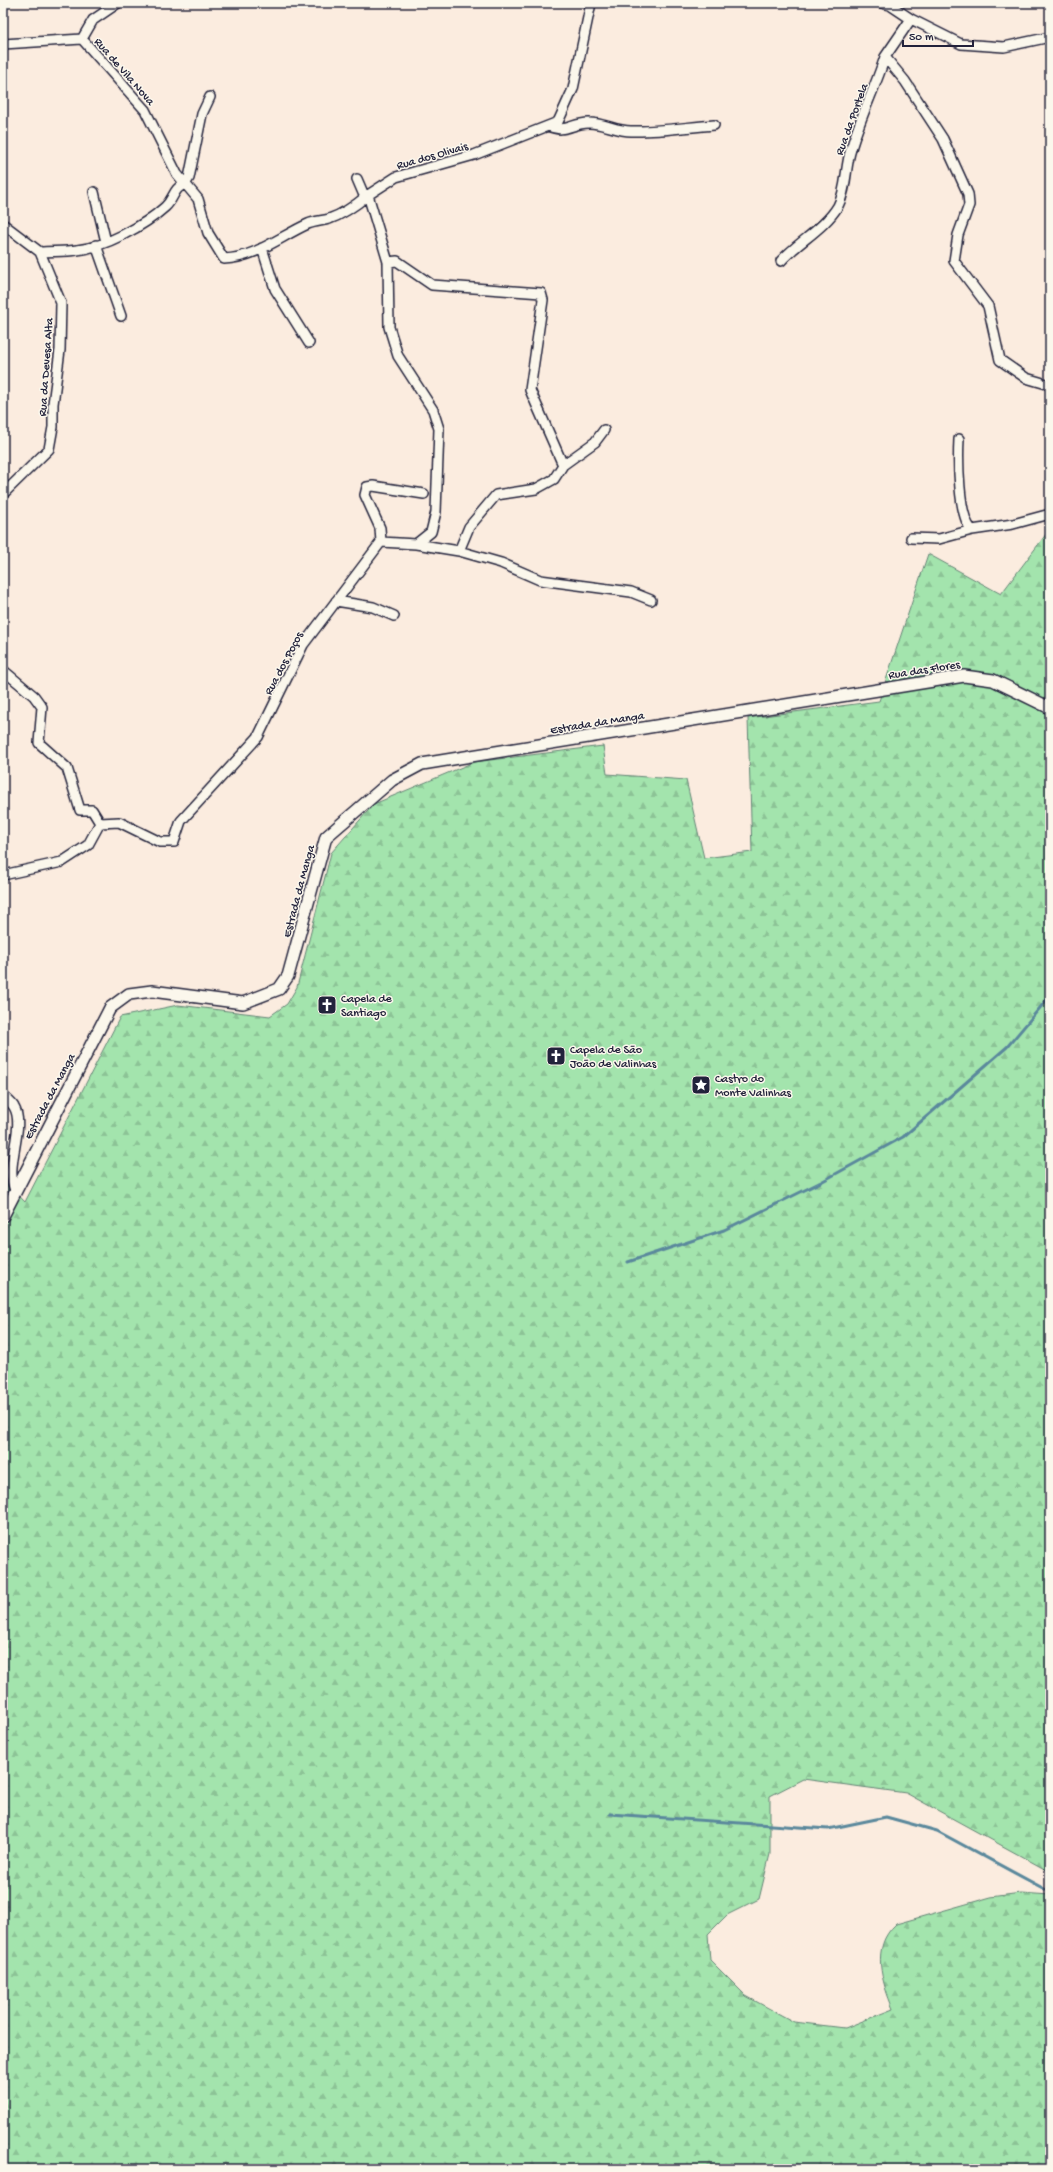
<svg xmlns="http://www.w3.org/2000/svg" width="1053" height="2172" font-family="'Gochi Hand',sans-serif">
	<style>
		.forest { fill: url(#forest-firs); stroke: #628374 }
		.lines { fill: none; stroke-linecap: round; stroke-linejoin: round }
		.stream { stroke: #5a889c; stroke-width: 3 }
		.minor-casing { stroke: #22223b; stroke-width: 12 }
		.tertiary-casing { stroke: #22223b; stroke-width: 14 }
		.minor { stroke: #fbf7ec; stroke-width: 9 }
		.tertiary { stroke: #fbf7ec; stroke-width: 11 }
		.labels { text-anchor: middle; stroke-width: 3; stroke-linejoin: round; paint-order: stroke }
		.street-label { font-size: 12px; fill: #22223b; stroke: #fbf7ec }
		.poi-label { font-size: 12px; fill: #22223b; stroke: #fbf7ec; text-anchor: start }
	</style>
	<defs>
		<pattern id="forest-firs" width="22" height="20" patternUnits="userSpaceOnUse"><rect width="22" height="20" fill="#a3e4ad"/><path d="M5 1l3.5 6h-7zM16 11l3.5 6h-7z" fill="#8cc396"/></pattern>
	</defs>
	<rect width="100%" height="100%" fill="#fbecdf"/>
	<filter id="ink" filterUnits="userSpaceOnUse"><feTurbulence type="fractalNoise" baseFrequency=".025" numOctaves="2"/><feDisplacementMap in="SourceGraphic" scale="8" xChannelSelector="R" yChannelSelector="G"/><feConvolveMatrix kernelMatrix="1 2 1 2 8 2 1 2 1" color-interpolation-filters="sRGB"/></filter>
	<g filter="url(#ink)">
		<!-- forest -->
		<path class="forest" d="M1050,529v1343l-144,-79 -103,-14 -33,17v58l-11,45 -32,16 -19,19 2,26 36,36 48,26 51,6 48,-19c-11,-27 -23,-62 3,-85l95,-27 30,-4 29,2v274h-1047v-1051l1,62 21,22 95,-185 58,-12 92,11 17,-12 10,-17 34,-134 43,-49 100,-42 129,-16 4,28 79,6 18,78 48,-6 -4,-134 131,-17 49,-147 73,40z"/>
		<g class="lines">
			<!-- stream -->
			<path class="stream" d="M628,1262l96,-32 97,-48 82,-45 104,-90 43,-51
				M610,1814l218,15 58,-12 51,14 113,61"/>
			<defs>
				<path id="minor" d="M881,3l9,2 21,14 50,25 43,3 46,-10
					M911,19l-26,38 20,24 38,58 25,55 1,11 -11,30 -4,26 34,45 12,54 26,18 24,7
					M82,39l11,-19 25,-17
					M3,44l79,-5 63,71 32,64 21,25 10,34 16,26c31,-1 57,-23 84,-35 7,-3 14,-3 21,-5 15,-5 27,-14 39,-24l-5,-2 -6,-14
					M548,126c18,8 23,-3 41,-3 15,0 27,8 42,8 27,1 56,-4 83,-6
					M186,183l3,-5 13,-64 8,-17
					M94,192l12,50
					M3,224l37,28
					M96,245l25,71
					M262,248l13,41 34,54
					M40,252c12,-1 25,0 37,-2 28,-3 67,-24 88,-43 10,-9 7,-18 21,-24
					M781,261c17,-19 44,-33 57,-55 9,-17 7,-39 13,-57 9,-31 24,-61 34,-92
					M388,262l9,-1 35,24 109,8 2,7 -13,90 33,75 -9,14 -18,10 -40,6 -27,32 -10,24
					M959,439c-1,19 -1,78 13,91
					M563,465l32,-23 9,-12
					M3,494l46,-45 4,-22v-23l7,-54 1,-47 -21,-51
					M911,538l28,1 33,-9 41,-6 37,-10
					M381,542l-1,-14 -15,-33 2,-8 6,-1 51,8
					M416,544l15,-12 5,-20 3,-83 -6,-19 -35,-54 -9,-29 -1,-65 -20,-67 28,-18 78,-22 84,-33 15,-33 18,-86
					M336,601l37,6 21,9
					M3,670l31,26 8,11 -3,36 28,25 13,42h12l8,13
					M3,875l59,-13 26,-17 12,-22 19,-1 41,20h14l7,-21 77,-84 45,-92 78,-103 35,2 43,7 42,12 39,17 91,12 20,8
					M3,1095c3,4 9,8 11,12 12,20 -10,58 1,83"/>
				<path id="tertiary" d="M3,1216l107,-208 19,-14 23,-3 91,12 36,-14 9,-13 38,-139 66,-57 30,-16 542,-88 29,4 57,28"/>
			</defs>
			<!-- minor casing -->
			<use href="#minor" class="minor-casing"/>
			<!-- tertiary casing -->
			<use href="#tertiary" class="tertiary-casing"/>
			<!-- minor -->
			<use href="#minor" class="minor"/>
			<!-- tertiary -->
			<use href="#tertiary" class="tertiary"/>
		</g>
	</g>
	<!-- icons -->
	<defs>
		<symbol id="church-square" viewBox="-11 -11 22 22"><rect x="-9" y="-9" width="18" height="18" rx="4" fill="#22223b" stroke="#fbf7ec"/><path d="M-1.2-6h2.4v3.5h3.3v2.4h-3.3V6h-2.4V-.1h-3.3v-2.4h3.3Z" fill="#fff"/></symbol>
		<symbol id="sight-square" viewBox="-11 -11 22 22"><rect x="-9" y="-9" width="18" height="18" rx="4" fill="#22223b" stroke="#fbf7ec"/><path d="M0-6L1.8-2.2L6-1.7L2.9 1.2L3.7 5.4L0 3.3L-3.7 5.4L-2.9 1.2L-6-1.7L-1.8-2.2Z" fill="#fff"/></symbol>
	</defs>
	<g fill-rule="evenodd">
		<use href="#church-square" x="316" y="994" width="22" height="22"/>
		<use href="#church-square" x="545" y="1045" width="22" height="22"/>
		<use href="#sight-square" x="690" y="1074" width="22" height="22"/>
	</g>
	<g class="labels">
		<!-- street labels -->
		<g class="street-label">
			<text transform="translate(125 71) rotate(49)" y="4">Rua de Vila Nova</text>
			<text transform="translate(851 119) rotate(-70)" y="4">Rua da Portela</text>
			<text transform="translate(432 155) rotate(-16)" y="4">Rua dos Olivais</text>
			<text transform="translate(45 367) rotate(-86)" y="4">Rua da Devesa Alta</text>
			<text transform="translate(283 663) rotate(-62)" y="4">Rua dos Poços</text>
			<text transform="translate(924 669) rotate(-9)" y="4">Rua das Flores</text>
			<text transform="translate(597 722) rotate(-9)" y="4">Estrada da Manga</text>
			<text transform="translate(298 891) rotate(-75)" y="4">Estrada da Manga</text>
			<text transform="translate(49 1096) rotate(-62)" y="4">Estrada da Manga</text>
		</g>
		<!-- poi labels -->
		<g class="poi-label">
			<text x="341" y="1002">Capela de<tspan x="341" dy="14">Santiago</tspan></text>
			<text x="570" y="1053">Capela de São<tspan x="570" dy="14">João de Valinhas</tspan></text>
			<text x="715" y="1082">Castro do<tspan x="715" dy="14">Monte Valinhas</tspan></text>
		</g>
	</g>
	<!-- margin -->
	<rect width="1053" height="2172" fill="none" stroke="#fbf7ec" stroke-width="16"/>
	<rect x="8" y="8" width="1037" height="2156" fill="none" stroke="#22223b" stroke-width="1.5" filter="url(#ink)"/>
	<!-- scale -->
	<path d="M903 40v6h70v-6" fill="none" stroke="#22223b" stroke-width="2"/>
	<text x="909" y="40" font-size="12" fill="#22223b" stroke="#fbf7ec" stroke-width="3" paint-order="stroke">50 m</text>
</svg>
